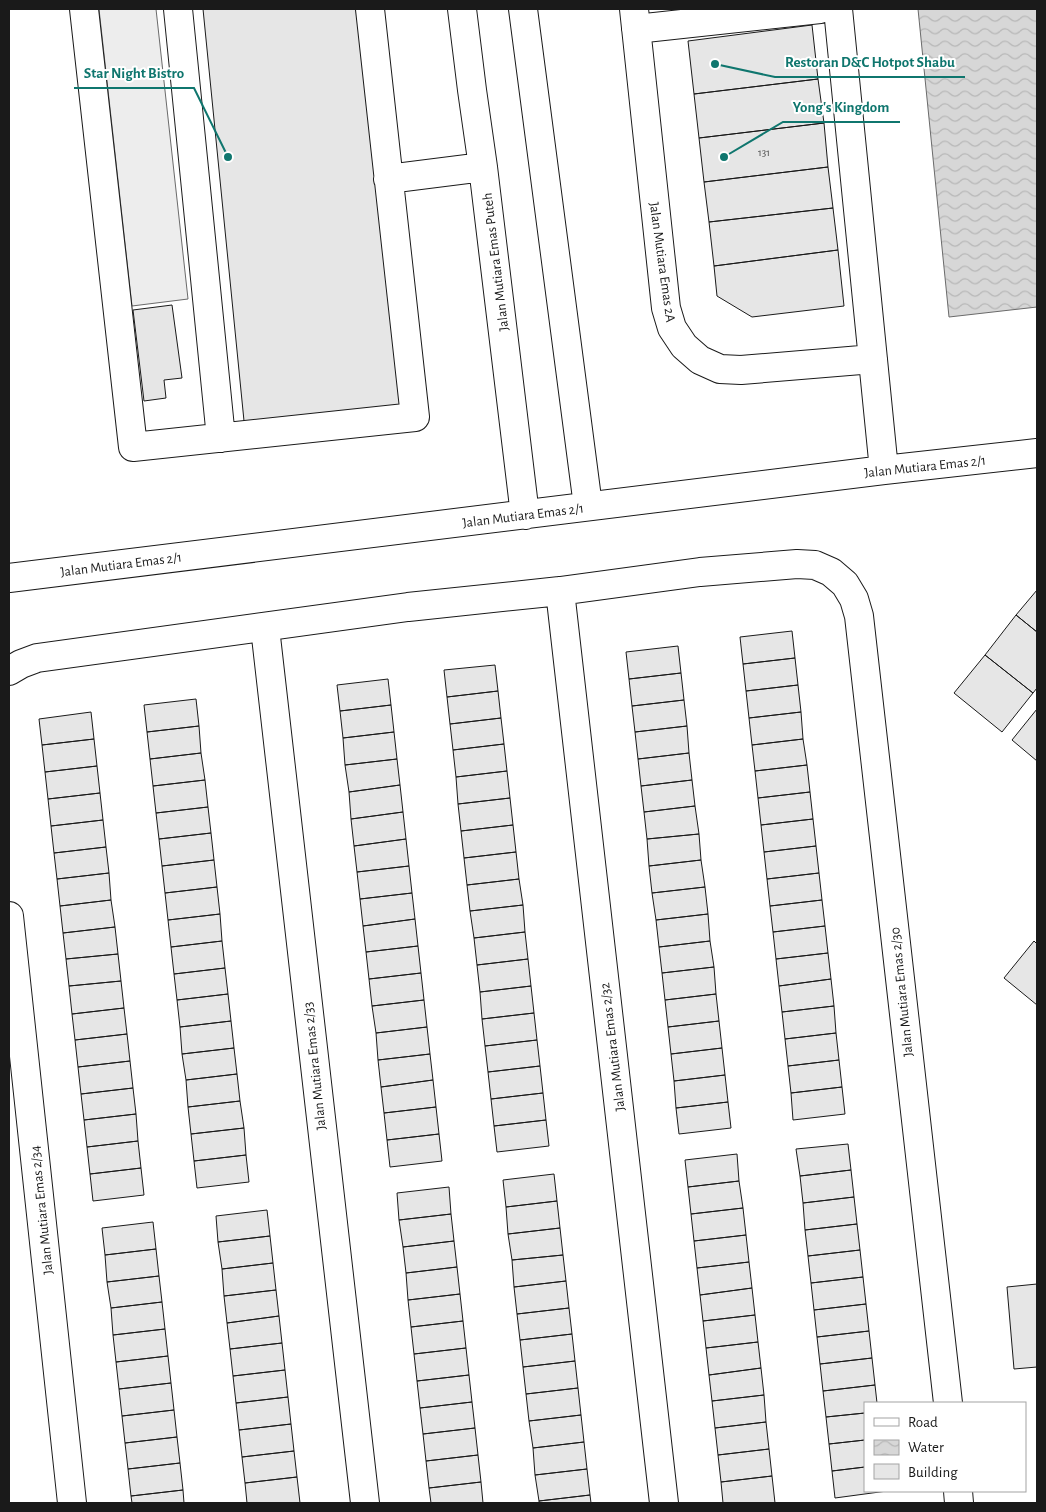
<svg xmlns="http://www.w3.org/2000/svg" width="1046" height="1512" font-family="'Alegreya Sans',sans-serif">
	<style>
		.built { fill: #ededed; stroke: #6a6a6a }
		.water { fill: url(#water-waves); stroke: #6a6a6a }
		.building { fill: #e6e6e6; stroke: #1a1a1a }
		.lines { fill: none; stroke-linecap: round; stroke-linejoin: round }
		.minor-casing { stroke: #1a1a1a; stroke-width: 30 }
		.minor { stroke: #fff; stroke-width: 28 }
		.labels { text-anchor: middle; stroke-width: 4; stroke-linejoin: round; paint-order: stroke }
		.number-label { font-size: 11px; fill: #4d4d4d }
		.street-label { font-size: 14px; fill: #1a1a1a; stroke: #fff }
		.leader { fill: none; stroke: #0f766e; stroke-width: 2 }
		.callout-dot { fill: #0f766e; stroke: #fff; stroke-width: 2 }
		.callout-label { font-size: 15px; text-anchor: middle; font-weight: bold; fill: #0f766e; stroke: #fff; stroke-width: 4; stroke-linejoin: round; paint-order: stroke }
	</style>
	<defs>
		<pattern id="water-waves" width="16" height="10" patternUnits="userSpaceOnUse" patternTransform="scale(1.25)"><rect width="16" height="10" fill="#d7d7d7"/><path d="M0 5q4-4 8 0t8 0" fill="none" stroke="#b8b8b8"/></pattern>
	</defs>
	<rect width="100%" height="100%" fill="#fff"/>
	<!-- built -->
	<path class="built" d="M99,9h57l32,290 -56,7z"/>
	<!-- water -->
	<path class="water" d="M918,9h119v298l-88,10z"/>
	<!-- building -->
	<path class="building" d="M203,9h158l48,403 -164,19z
		M812,25l6,54 -124,15 -6,-53z
		M818,79l6,44 -125,15 -5,-44z
		M824,123l4,44 -124,15 -5,-44z
		M828,167l5,41 -124,14 -5,-40z
		M833,208l5,42 -124,16 -5,-44z
		M838,250l6,56 -92,11 -35,-21 -3,-30z
		M172,305l10,73 -18,2 2,18 -22,3 -11,-91z
		M1037,590v42l-21,-17z
		M1016,615l21,17v56l-4,5 -48,-38z
		M792,631l3,27 -52,6 -3,-27z
		M678,646l3,27 -52,6 -3,-27z
		M985,655l48,38 -31,39 -48,-39z
		M795,658l3,27 -52,6 -3,-27z
		M495,665l3,26 -51,6 -3,-27z
		M681,673l3,27 -52,6 -3,-27z
		M388,679l3,26 -51,6 -3,-26z
		M798,685l3,27 -52,6 -3,-27z
		M498,691l3,27 -51,6 -3,-27z
		M196,699l3,27 -52,6 -3,-27z
		M684,700l3,26 -52,6 -3,-26z
		M391,705l3,27 -51,6 -3,-27z
		M1037,709v52l-25,-21z
		M91,712l3,27 -52,6 -3,-26z
		M801,712l2,27 -51,6 -3,-27z
		M501,718l3,26 -51,6 -3,-26z
		M199,726l2,27 -51,6 -3,-27z
		M687,726l2,27 -51,6 -3,-27z
		M394,732l3,27 -52,6 -2,-27z
		M94,739l3,27 -52,6 -3,-27z
		M803,739l4,26 -52,6 -3,-26z
		M504,744l3,27 -51,6 -3,-27z
		M201,753l4,27 -52,6 -3,-27z
		M689,753l3,27 -51,6 -3,-27z
		M397,759l3,26 -51,7 -4,-27z
		M807,765l3,27 -52,6 -3,-27z
		M97,766l3,27 -52,6 -3,-27z
		M507,771l3,27 -52,6 -2,-27z
		M205,780l3,27 -52,6 -3,-27z
		M692,780l3,26 -51,6 -3,-26z
		M400,785l3,27 -52,7 -2,-27z
		M810,792l3,27 -52,6 -3,-27z
		M100,793l3,27 -52,6 -3,-27z
		M510,798l3,27 -52,6 -3,-27z
		M695,806l4,28 -52,5 -3,-27z
		M208,807l3,26 -52,6 -3,-26z
		M403,812l3,27 -52,7 -3,-27z
		M813,819l3,27 -52,6 -3,-27z
		M103,820l3,27 -52,6 -3,-27z
		M513,825l3,27 -52,6 -3,-27z
		M211,833l3,27 -52,6 -3,-27z
		M699,834l2,26 -52,6 -2,-27z
		M406,839l3,27 -52,6 -3,-26z
		M816,846l3,27 -52,6 -3,-27z
		M106,847l3,26 -52,6 -3,-26z
		M516,852l3,27 -52,6 -3,-27z
		M214,860l3,27 -52,6 -3,-27z
		M701,860l4,27 -53,6 -3,-27z
		M409,866l3,27 -52,6 -3,-27z
		M109,873l2,27 -51,6 -3,-27z
		M819,873l3,27 -52,6 -3,-27z
		M519,879l4,26 -53,6 -3,-26z
		M217,887l3,27 -52,6 -3,-27z
		M705,887l3,27 -52,6 -4,-27z
		M412,893l3,26 -52,7 -3,-27z
		M111,900l4,27 -52,6 -3,-27z
		M822,900l3,26 -52,6 -3,-26z
		M523,905l2,27 -51,6 -4,-27z
		M220,914l2,27 -51,6 -3,-27z
		M708,914l2,27 -51,6 -3,-27z
		M415,919l3,27 -52,6 -3,-26z
		M825,926l3,27 -52,6 -3,-27z
		M115,927l3,27 -52,5 -3,-26z
		M525,932l3,27 -51,6 -3,-27z
		M222,941l3,27 -51,6 -3,-27z
		M710,941l4,26 -52,6 -3,-26z
		M1034,941l3,3v61l-33,-27z
		M418,946l3,27 -52,6 -3,-27z
		M828,953l3,26 -52,7 -3,-27z
		M118,954l3,27 -52,5 -3,-27z
		M528,959l3,27 -51,6 -3,-27z
		M714,967l2,27 -51,6 -3,-27z
		M225,968l3,26 -51,6 -3,-26z
		M421,973l3,27 -52,6 -3,-27z
		M831,979l3,27 -52,6 -3,-26z
		M121,981l3,27 -52,6 -3,-28z
		M531,986l3,27 -52,6 -2,-27z
		M228,994l3,27 -51,6 -3,-27z
		M716,994l3,27 -51,6 -3,-27z
		M424,1000l3,27 -51,6 -4,-27z
		M834,1006l2,27 -51,6 -3,-27z
		M124,1008l3,26 -52,6 -3,-26z
		M534,1013l3,27 -52,6 -3,-27z
		M231,1021l3,27 -52,6 -2,-27z
		M719,1021l3,27 -51,6 -3,-27z
		M427,1027l3,27 -52,6 -2,-27z
		M836,1033l3,27 -51,6 -3,-27z
		M127,1034l3,27 -52,6 -3,-27z
		M537,1040l3,26 -52,6 -3,-26z
		M234,1048l3,26 -51,6 -4,-26z
		M722,1048l3,27 -51,6 -3,-27z
		M430,1054l3,26 -52,7 -3,-27z
		M839,1060l3,27 -51,6 -3,-27z
		M130,1061l3,27 -52,6 -3,-27z
		M540,1066l3,27 -52,6 -3,-27z
		M237,1074l3,27 -52,6 -2,-27z
		M725,1075l3,27 -52,6 -2,-27z
		M433,1080l3,27 -52,6 -3,-26z
		M842,1087l3,27 -52,6 -2,-27z
		M133,1088l3,26 -52,6 -3,-26z
		M543,1093l3,27 -52,6 -3,-27z
		M240,1101l4,27 -53,6 -3,-27z
		M728,1102l3,26 -52,6 -3,-26z
		M436,1107l3,27 -52,6 -3,-27z
		M136,1114l2,27 -51,6 -3,-27z
		M546,1120l3,26 -52,6 -3,-26z
		M244,1128l2,27 -52,6 -3,-27z
		M439,1134l3,27 -52,6 -3,-27z
		M138,1141l3,27 -51,6 -3,-27z
		M848,1144l3,26 -51,6 -4,-27z
		M737,1154l2,27 -51,6 -3,-27z
		M246,1155l3,27 -52,6 -3,-27z
		M141,1168l3,27 -51,6 -3,-27z
		M851,1170l3,27 -51,6 -3,-27z
		M554,1174l3,27 -51,6 -3,-27z
		M739,1181l4,27 -52,6 -3,-27z
		M449,1187l2,27 -52,6 -2,-27z
		M854,1197l3,27 -52,6 -2,-27z
		M557,1201l3,27 -52,6 -2,-27z
		M743,1208l3,27 -52,6 -3,-27z
		M267,1210l3,26 -52,6 -2,-26z
		M451,1214l3,27 -51,6 -4,-27z
		M153,1222l3,27 -51,6 -3,-27z
		M857,1224l3,26 -52,6 -3,-26z
		M560,1228l3,27 -51,5 -4,-26z
		M746,1235l3,27 -52,6 -3,-27z
		M270,1236l3,27 -51,6 -4,-27z
		M454,1241l3,26 -51,6 -3,-26z
		M156,1249l3,27 -52,6 -2,-27z
		M860,1250l3,27 -52,6 -3,-27z
		M563,1255l3,26 -52,6 -2,-27z
		M749,1262l3,26 -52,7 -3,-27z
		M273,1263l3,27 -52,6 -2,-27z
		M457,1267l3,27 -52,6 -2,-27z
		M159,1276l3,26 -51,6 -4,-26z
		M863,1277l3,27 -52,6 -3,-27z
		M566,1281l3,27 -52,6 -3,-27z
		M1037,1284v83l-23,2 -7,-82z
		M752,1288l3,27 -52,6 -3,-26z
		M276,1290l3,26 -52,7 -3,-27z
		M460,1294l3,27 -52,6 -3,-27z
		M162,1302l3,27 -52,6 -2,-27z
		M866,1304l3,27 -52,6 -3,-27z
		M569,1308l3,26 -52,6 -3,-26z
		M755,1315l3,27 -52,6 -3,-27z
		M279,1316l3,27 -52,6 -3,-26z
		M463,1321l3,27 -52,6 -3,-27z
		M165,1329l3,27 -52,6 -3,-27z
		M869,1331l3,27 -52,6 -3,-27z
		M572,1334l3,27 -52,6 -3,-27z
		M758,1342l3,26 -52,7 -3,-27z
		M282,1343l3,27 -52,6 -3,-27z
		M466,1348l3,27 -52,6 -3,-27z
		M168,1356l3,27 -52,6 -3,-27z
		M872,1358l3,27 -52,6 -3,-27z
		M575,1361l3,27 -52,6 -3,-27z
		M761,1368l3,27 -52,6 -3,-26z
		M285,1370l3,27 -52,6 -3,-27z
		M469,1375l3,27 -52,6 -3,-27z
		M171,1383l3,27 -52,6 -3,-27z
		M875,1385l2,18h-12v10l-39,4 -3,-26z
		M578,1388l3,27 -52,6 -3,-27z
		M764,1395l2,27 -51,6 -3,-27z
		M288,1397l3,27 -52,6 -3,-27z
		M472,1402l3,26 -52,6 -3,-26z
		M174,1410l3,27 -52,6 -3,-27z
		M865,1413v27l-36,4 -3,-27z
		M581,1415l3,27 -51,6 -4,-27z
		M766,1422l3,27 -51,6 -3,-27z
		M291,1424l3,27 -52,6 -3,-27z
		M475,1428l3,27 -52,6 -3,-27z
		M177,1437l3,26 -52,6 -3,-26z
		M865,1440v27l-33,4 -3,-27z
		M584,1442l3,27 -52,6 -2,-27z
		M769,1449l3,27 -51,6 -3,-27z
		M294,1451l3,26 -52,6 -3,-26z
		M478,1455l3,27 -52,6 -3,-27z
		M180,1463l3,27 -52,6 -3,-27z
		M865,1467v24h22l-52,7 -3,-27z
		M587,1469l3,26 -51,6 -4,-26z
		M772,1476l3,27h-52l-2,-21z
		M297,1477l3,26h-53l-2,-20z
		M481,1482l2,21h-52l-2,-15z
		M183,1490l1,13h-52l-1,-7z
		M590,1495l1,8h-52v-2z"/>
	<g class="lines">
		<defs>
			<path id="minor" d="M84,9l49,438 282,-30 -45,-408
				M178,9l43,429
				M462,9l10,81 11,77 42,348
				M523,9l65,497
				M634,9l32,299 6,20 12,18 16,14 20,9 21,1 132,-11
				M838,9l46,461
				M636,29l184,-20
				M388,179l95,-12
				M9,578l875,-108 153,-17
				M560,591l104,912
				M265,628l100,875
				M9,671l12,-7 16,-6 371,-51 152,-16 140,-19 97,-8 18,1 16,7 14,12 9,15 5,17 89,787
				M9,916l63,587
				M958,1491l1,12"/>
		</defs>
		<!-- minor casing -->
		<use href="#minor" class="minor-casing"/>
		<!-- minor -->
		<use href="#minor" class="minor"/>
	</g>
	<g class="labels">
		<!-- number labels -->
		<g class="number-label">
			<text x="764" y="156">131</text>
		</g>
		<!-- street labels -->
		<g class="street-label">
			<text transform="translate(495 262) rotate(-97)" y="5">Jalan Mutiara Emas Puteh</text>
			<text transform="translate(663 262) rotate(82)" y="5">Jalan Mutiara Emas 2A</text>
			<text transform="translate(925 466) rotate(-6)" y="5">Jalan Mutiara Emas 2/1</text>
			<text transform="translate(523 515) rotate(-7)" y="5">Jalan Mutiara Emas 2/1</text>
			<text transform="translate(121 564) rotate(-7)" y="5">Jalan Mutiara Emas 2/1</text>
			<text transform="translate(901 992) rotate(-96)" y="5">Jalan Mutiara Emas 2/30</text>
			<text transform="translate(612 1047) rotate(-97)" y="5">Jalan Mutiara Emas 2/32</text>
			<text transform="translate(314 1066) rotate(-96)" y="5">Jalan Mutiara Emas 2/33</text>
			<text transform="translate(41 1210) rotate(-96)" y="5">Jalan Mutiara Emas 2/34</text>
		</g>
	</g>
	<!-- callouts -->
	<path class="leader" d="M715 64L775 77H965M228 157L194 88H74M724 157L783 122H900"/>
	<g class="callout-dot">
		<circle cx="715" cy="64" r="5"/>
		<circle cx="228" cy="157" r="5"/>
		<circle cx="724" cy="157" r="5"/>
	</g>
	<g class="callout-label">
		<text x="870" y="67">Restoran D&amp;C Hotpot Shabu</text>
		<text x="134" y="78">Star Night Bistro</text>
		<text x="841" y="112">Yong's Kingdom</text>
	</g>
	<!-- border -->
	<rect width="1046" height="1512" fill="none" stroke="#1a1a1a" stroke-width="20"/>
	<!-- legend -->
	<rect x="864" y="1402" width="162" height="90" fill="#ffffff" stroke="#a3a3a3"/>
	<rect x="874" y="1418" width="25" height="8" fill="#ffffff" stroke="#a3a3a3"/>
	<text x="908" y="1427" font-size="15" fill="#1a1a1a">Road</text>
	<rect x="874" y="1440" width="25" height="15" fill="url(#water-waves)" stroke="#a3a3a3"/>
	<text x="908" y="1452" font-size="15" fill="#1a1a1a">Water</text>
	<rect x="874" y="1464" width="25" height="15" fill="#e6e6e6" stroke="#a3a3a3"/>
	<text x="908" y="1477" font-size="15" fill="#1a1a1a">Building</text>
</svg>
